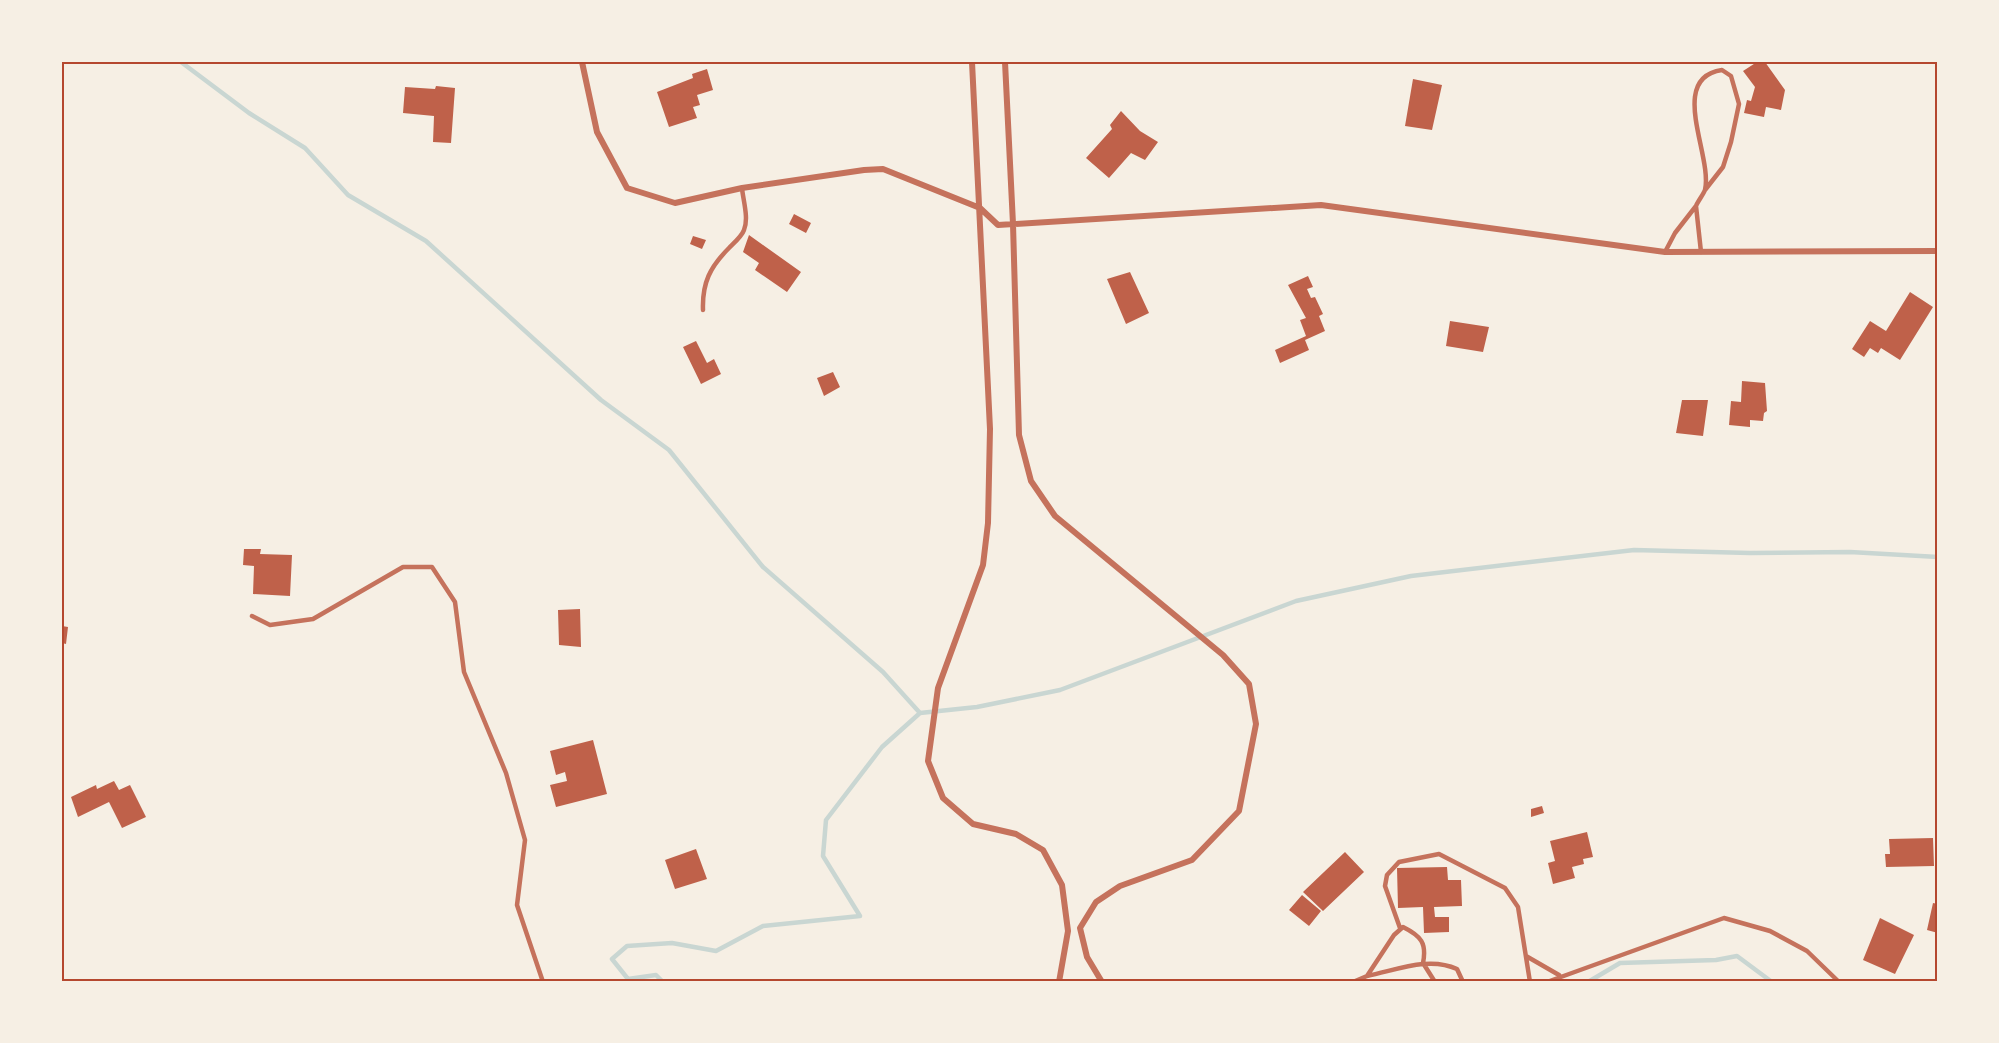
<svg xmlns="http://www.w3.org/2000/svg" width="1999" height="1043" font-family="'Crimson Pro',serif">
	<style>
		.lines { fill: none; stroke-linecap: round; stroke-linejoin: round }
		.stream { stroke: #c9d6d2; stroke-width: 4.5 }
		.building { fill: #bf614a }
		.service { stroke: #c5725c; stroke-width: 4.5 }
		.minor { stroke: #c5725c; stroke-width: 6 }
		.neatline { fill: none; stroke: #b5482f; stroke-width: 2 }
	</style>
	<rect width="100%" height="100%" fill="#f6efe4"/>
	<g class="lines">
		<!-- stream -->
		<path class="stream" d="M181,62l68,51 56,35 43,47 78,46 175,159 68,50 94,117 120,105 37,41 57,-6 83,-17 236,-89 115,-25 223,-26 116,3 100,-1 88,5
			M663,982l-7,-7 -28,4 -16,-20 15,-13 45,-3 44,8 47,-25 97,-10 -37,-60 3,-36 56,-73 38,-34
			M1588,982l32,-19 96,-3 21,-4 35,26"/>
	</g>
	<!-- building -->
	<path class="building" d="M1757,62h8l20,28 -4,20 -15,-3 -2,10 -20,-4 3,-13 4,1 4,-14 -12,-16z
		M707,69l6,21 -16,5 3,10 -7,2 4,11 -28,9 -12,-35 36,-14 -1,-4z
		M1413,79l29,6 -10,45 -27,-4z
		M436,86l19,2 -4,55 -18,-1 1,-26 -31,-3 2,-26 30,2z
		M1121,111l19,20 18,11 -13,18 -14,-7 -22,25 -23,-20 26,-29 -2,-4z
		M794,214l17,9 -5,10 -17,-9z
		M749,235l52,37 -14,20 -32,-22 4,-7 -16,-11z
		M693,236l13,4 -4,9 -12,-5z
		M1130,272l19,41 -23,11 -19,-45z
		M1308,276l5,11 -6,2 4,9 4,-1 8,17 -4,2 6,15 -20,9 4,10 -29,13 -5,-13 31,-14 -6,-16 6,-2 -18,-33z
		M1910,292l23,15 -33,53 -19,-12 -3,5 -8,-5 -6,9 -12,-8 18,-28 16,10z
		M1450,321l39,6 -6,25 -37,-6z
		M696,341l11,22 7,-4 7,15 -20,10 -18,-37z
		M833,372l7,15 -16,9 -7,-18z
		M1742,381l23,2 2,28 -3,2 -1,8 -13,-1v7l-21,-2 2,-24 10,1z
		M1682,400h26l-5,36 -27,-3z
		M244,549h17l-1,5 32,1 -2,41 -37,-2 1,-28 -11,-1z
		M580,609l1,38 -22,-2 -1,-35z
		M62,626l6,1 -2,17 -4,-1z
		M593,740l14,54 -51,13 -6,-22 17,-4 -2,-9 -9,3 -6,-24z
		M114,781l5,9 11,-5 16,32 -24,11 -13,-26 -31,15 -7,-20 25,-12 1,4z
		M1542,806l2,7 -13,4v-8z
		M1587,832l6,25 -10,2 1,5 -12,3 3,11 -22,6 -5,-21 7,-2 -5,-20z
		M1933,838l1,28 -48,1 -1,-13h5l-1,-15z
		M696,849l11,30 -32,10 -10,-29z
		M1345,852l19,20 -41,39 -20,-19z
		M1447,867l1,13h13l1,26 -28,1 1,10h14v15l-25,1 -1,-26 -25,1 -1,-40z
		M1302,895l19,16 -12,15 -20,-16z
		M1933,903l5,1v29l-11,-3z
		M1880,918l34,17 -19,39 -32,-14z"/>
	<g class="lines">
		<!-- service -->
		<path class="service" d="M1696,206c2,-5 7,-11 9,-16 8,-34 -38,-112 17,-120l9,6 8,28 -8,38 -8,25 -18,23
			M1665,252l10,-19 21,-27 5,46
			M703,310c-1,-27 7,-43 26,-62 5,-5 13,-12 15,-18 5,-12 -1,-30 -2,-42
			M252,616l18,9 43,-6 90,-52h29l23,35 9,70 42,101 19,67 -8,65 26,77
			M1400,928l-15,-42 2,-11 12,-13 40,-8 66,34 13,19 12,75
			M1526,956l33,19
			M1367,976c30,-6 62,-20 90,-7l6,13
			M1353,982l14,-6 27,-41 9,-8c18,9 24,16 20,36l12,19
			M1547,982l177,-64 46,13 37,20 32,31"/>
		<!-- minor -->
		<path class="minor" d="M582,62l15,70 30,56 48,15 67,-15 122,-18 19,-1 97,39 18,17 323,-20 344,47 273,-1
			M972,62l18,367 -2,94 -5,42 -45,123 -10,73 15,37 30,26 43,10 27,16 19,35 6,46 -9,51
			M1005,62l8,162 6,211 12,46 24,35 168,139 26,29 7,40 -17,87 -47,49 -72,26 -24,16 -16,26 7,29 15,25"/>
	</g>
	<!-- border -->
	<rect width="1999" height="1043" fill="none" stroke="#f6efe4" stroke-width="126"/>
	<rect x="63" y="63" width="1873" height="917" class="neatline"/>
</svg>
